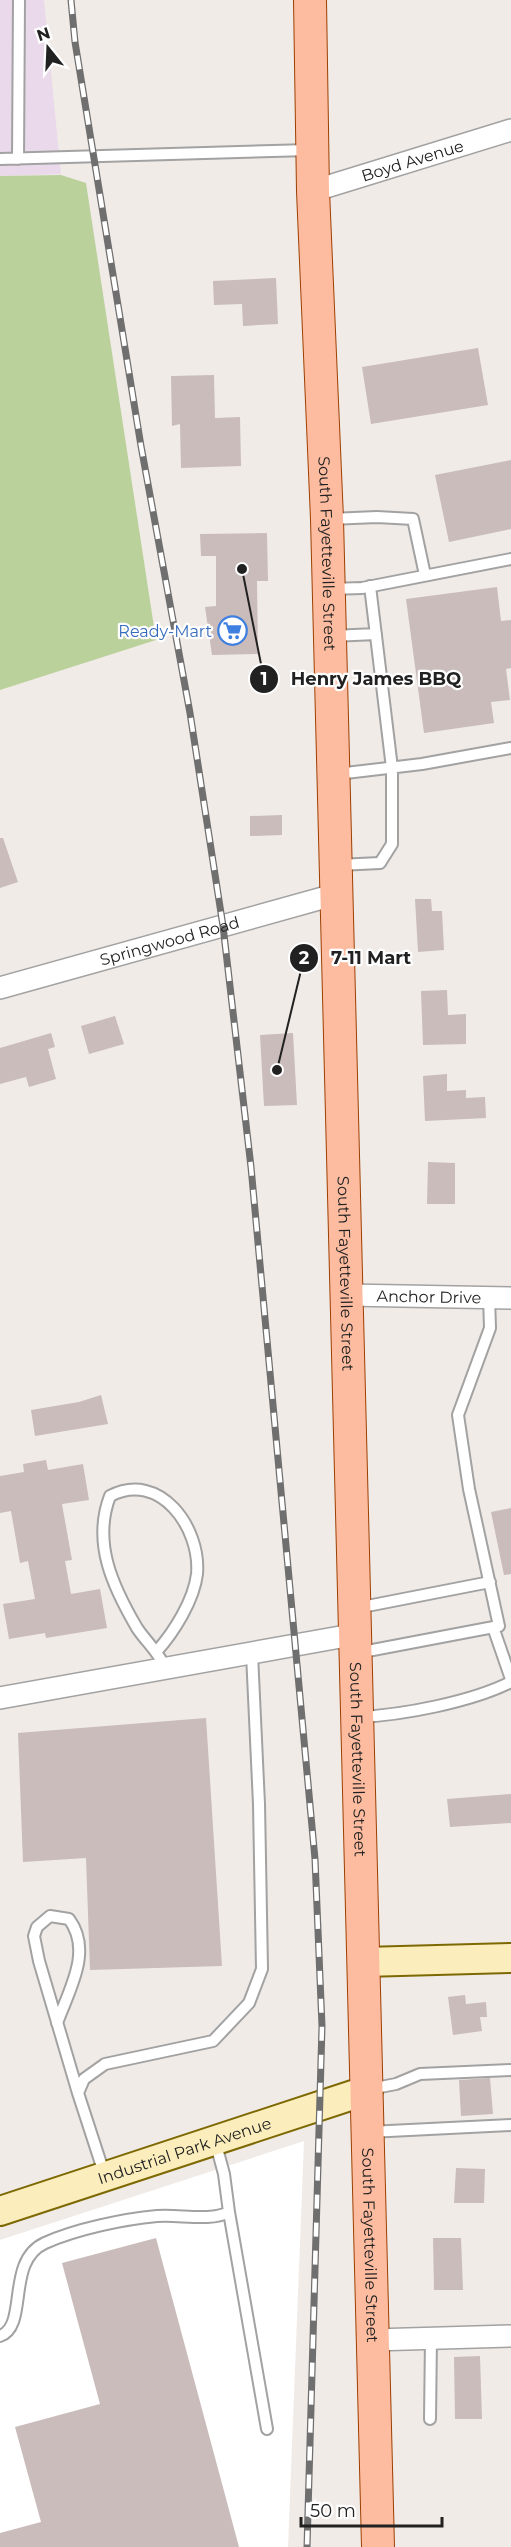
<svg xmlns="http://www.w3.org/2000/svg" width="511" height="2547" font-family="Montserrat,sans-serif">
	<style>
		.industrial { fill: #e9d9ea }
		.forest { fill: #bad19b }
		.pier { fill: #fff }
		.building { fill: #c9bcba }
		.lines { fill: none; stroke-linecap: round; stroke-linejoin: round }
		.lane-casing { stroke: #a2a2a2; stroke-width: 14 }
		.street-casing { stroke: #a2a2a2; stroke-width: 24 }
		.secondary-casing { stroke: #7d6903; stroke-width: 32 }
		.primary-casing { stroke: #9e3f00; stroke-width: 34 }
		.lane { stroke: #fff; stroke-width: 10 }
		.street { stroke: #fff; stroke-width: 21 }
		.secondary { stroke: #fbedbc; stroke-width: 28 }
		.primary { stroke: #fdbca0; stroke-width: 32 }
		.rail-casing { stroke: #6f6f6f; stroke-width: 7 }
		.rail { stroke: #fff; stroke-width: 4.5; stroke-dasharray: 14; stroke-linecap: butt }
		.labels { text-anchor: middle; stroke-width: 4.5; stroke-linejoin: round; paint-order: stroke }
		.street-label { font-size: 16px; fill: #212121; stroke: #fff }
		.shop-label { font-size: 16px; fill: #366cbe; stroke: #fff; text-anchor: end }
		.leader { fill: none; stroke: #212121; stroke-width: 2 }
		.callout-dot { fill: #212121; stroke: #fff; stroke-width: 2 }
		.mark-label { font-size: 18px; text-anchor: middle; font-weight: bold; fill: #fff }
		.callout-label { font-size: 18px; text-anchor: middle; font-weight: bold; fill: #212121; stroke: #fff; stroke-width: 4.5; stroke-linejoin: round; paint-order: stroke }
	</style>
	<rect width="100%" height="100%" fill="#f1ebe7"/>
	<!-- industrial -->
	<path class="industrial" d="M0,0h44l17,174 -61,2z"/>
	<!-- forest -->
	<path class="forest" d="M61,175l25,8 70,457 -156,50v-514z"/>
	<!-- pier -->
	<path class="pier" d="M304,2141l-16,406h-288v-307z"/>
	<!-- building -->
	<path class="building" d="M276,278l2,46 -35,2 -1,-22 -28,1 -1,-24z
		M478,348l10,57 -117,19 -9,-57z
		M214,375l1,43 25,-1 1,49 -60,2 -1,-44 -8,2 -1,-50z
		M511,460v69l-62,13 -14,-67z
		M267,533l1,48h-11l1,73 -46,1 -7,-48 11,-1v-50h-15l-1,-22z
		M497,587l4,34 10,-1v48l-5,1 4,31 -19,2 3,21 -70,10 -18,-134z
		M282,815v20l-32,1v-20z
		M0,838h3l15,44 -18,6z
		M415,899h16l1,12h10l2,39 -26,2z
		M447,990l1,25 18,-1v30l-43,1 -2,-54z
		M115,1016l9,28 -35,10 -8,-28z
		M51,1033l4,14 -7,2 8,30 -27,8 -3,-10 -26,7v-36z
		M293,1033l4,72 -33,1 -4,-71z
		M447,1074v17l19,-1v8l19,-1 1,21 -61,3 -2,-45z
		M428,1162l27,1v41h-28z
		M101,1395l7,29 -73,12 -4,-26 48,-8z
		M46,1460l2,10 35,-6 6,36 -27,4 10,56 -7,1 6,33 29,-5 7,39 -61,10 -1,-5 -36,6 -6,-35 32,-5 -7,-38 -8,2 -9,-52 -11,2v-37l24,-4 -1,-8z
		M511,1508v66l-7,1 -13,-63z
		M206,1718l16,248 -132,4 -4,-112 -63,4 -5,-129z
		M511,1794v29l-61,4 -3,-28z
		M465,1995l1,9 20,-2 1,15h-7l2,14 -29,4 -5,-38z
		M490,2078l3,36 -32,2 -2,-36z
		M456,2168l29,1 -1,34h-30z
		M156,2238l83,309h-239v-14l41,-11 -26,-95 85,-23 -38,-141z
		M433,2238h28l2,52h-29z
		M480,2356l2,63h-27l-1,-62z"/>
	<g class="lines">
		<defs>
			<path id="lane" d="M0,159l309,-9
				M18,159l1,-159
				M330,519l47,-2 36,2 12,56
				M331,589l31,-1 149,-29
				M332,636l44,-2
				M337,774l85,-10 89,-16
				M338,865l42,-2 12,-19v-76l-22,-182
				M357,1608l133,-26
				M493,1627l18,52
				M157,1651c17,-19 37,-51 40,-77 4,-46 -37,-104 -87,-78 -18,47 3,91 27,132 10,15 21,23 29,41
				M357,1653l142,-27 -30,-137 -11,-74 32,-87 -1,-31
				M359,1717c44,-2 112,-15 152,-35
				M57,2023c12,-33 36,-72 12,-104l-19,-3 -13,11 -3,9 5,25 39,132
				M370,2089l26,-5 24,-10 91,-4
				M369,2132l142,-7
				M105,2176l-27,-83 6,-14 21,-15 108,-23 36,-38 13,-34 -3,-165 -7,-150
				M229,2212l38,217
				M0,2336c29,-10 5,-75 45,-93 31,-14 79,-24 112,-27 23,-2 52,6 72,-4l-5,-38 -9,-33
				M430,2419l1,-81"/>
			<g id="street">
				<path id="s1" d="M313,191l198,-61"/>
				<path id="s2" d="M0,988l337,-94"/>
				<path id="s3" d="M347,1295l164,3"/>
				<path d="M0,1698l357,-64"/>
				<path d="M373,2340l138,-4"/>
			</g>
			<g id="secondary">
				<path d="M364,1962l147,-4"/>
				<path id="s4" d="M0,2211l368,-121"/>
			</g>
			<g id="primary">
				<path id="s5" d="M310,0l3,191 14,328 51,2028"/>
			</g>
		</defs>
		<!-- lane casing -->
		<use href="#lane" class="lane-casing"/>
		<!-- street casing -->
		<use href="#street" class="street-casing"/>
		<!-- secondary casing -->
		<use href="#secondary" class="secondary-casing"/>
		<!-- primary casing -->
		<use href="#primary" class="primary-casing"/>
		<!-- lane -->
		<use href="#lane" class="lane"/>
		<!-- street -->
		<use href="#street" class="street"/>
		<!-- secondary -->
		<use href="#secondary" class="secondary"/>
		<!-- primary -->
		<use href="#primary" class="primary"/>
		<defs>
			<path id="rail" d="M71,0l4,42 66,404 49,267 33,213 28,241 64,692 7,167 -15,521"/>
		</defs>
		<!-- rail casing -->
		<use href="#rail" class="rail-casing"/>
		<!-- rail -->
		<use href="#rail" class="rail"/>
	</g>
	<!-- icons -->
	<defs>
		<symbol id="supermarket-ring" viewBox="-11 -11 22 22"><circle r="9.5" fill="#fff" stroke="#3f7fe0" stroke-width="1.5"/><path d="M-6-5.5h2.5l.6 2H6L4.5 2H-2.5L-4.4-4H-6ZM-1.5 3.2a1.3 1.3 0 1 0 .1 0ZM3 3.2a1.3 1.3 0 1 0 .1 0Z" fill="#3f7fe0"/></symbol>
	</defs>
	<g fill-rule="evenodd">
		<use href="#supermarket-ring" x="216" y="614" width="33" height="33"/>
	</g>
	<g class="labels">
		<!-- street labels -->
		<g class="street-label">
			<text dy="6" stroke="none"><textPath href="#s1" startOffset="104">Boyd Avenue</textPath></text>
			<text dy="6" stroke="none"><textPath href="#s5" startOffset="554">South Fayetteville Street</textPath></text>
			<text dy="6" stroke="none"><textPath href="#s2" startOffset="176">Springwood Road</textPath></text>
			<text dy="6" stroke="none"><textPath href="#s5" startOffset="1274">South Fayetteville Street</textPath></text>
			<text dy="6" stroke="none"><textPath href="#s3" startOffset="82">Anchor Drive</textPath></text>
			<text dy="6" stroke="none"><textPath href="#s5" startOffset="1760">South Fayetteville Street</textPath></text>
			<text dy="6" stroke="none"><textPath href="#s4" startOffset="194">Industrial Park Avenue</textPath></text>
			<text dy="6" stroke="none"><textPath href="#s5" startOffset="2246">South Fayetteville Street</textPath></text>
		</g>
		<!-- shop labels -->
		<g class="shop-label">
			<text x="212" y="637">Ready-Mart</text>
		</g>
	</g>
	<!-- callouts -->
	<path class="leader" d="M242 569L264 679M277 1070L304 958"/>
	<g class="callout-dot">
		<circle cx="242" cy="569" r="6"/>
		<circle cx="277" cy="1070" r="6"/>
		<circle cx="264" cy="679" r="15"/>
		<circle cx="304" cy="958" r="15"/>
	</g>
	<g class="mark-label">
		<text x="264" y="685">1</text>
		<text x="304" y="964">2</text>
	</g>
	<g class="callout-label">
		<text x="376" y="685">Henry James BBQ</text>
		<text x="371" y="964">7-11 Mart</text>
	</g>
	<!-- north arrow -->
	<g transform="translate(48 48) rotate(342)" stroke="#ffffff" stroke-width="4.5" paint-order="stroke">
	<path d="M0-4.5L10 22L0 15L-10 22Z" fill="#212121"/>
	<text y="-9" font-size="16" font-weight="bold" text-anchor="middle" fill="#212121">N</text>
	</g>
	<!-- scale -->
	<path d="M301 2517v9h141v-9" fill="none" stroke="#212121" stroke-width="3"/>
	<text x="310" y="2517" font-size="18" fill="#212121" stroke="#ffffff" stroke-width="4.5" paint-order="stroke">50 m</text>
</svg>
